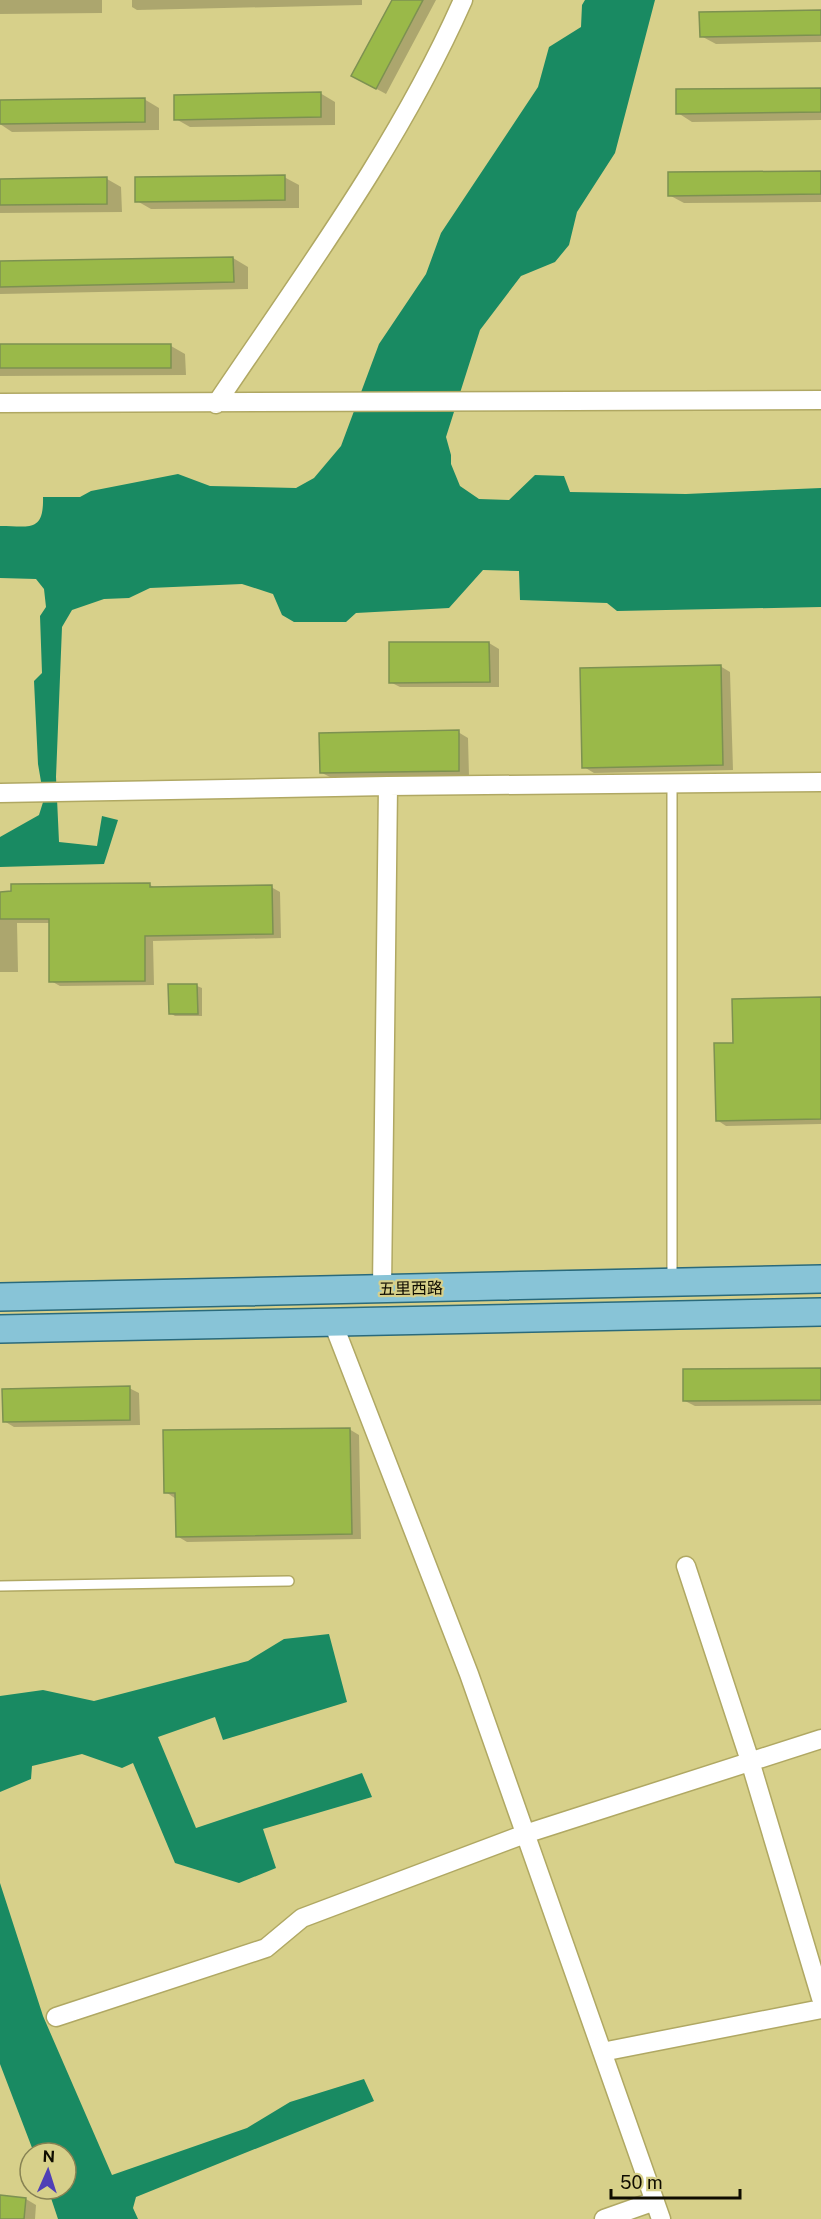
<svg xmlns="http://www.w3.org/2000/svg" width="821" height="2219" font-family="'Public Sans','Noto Sans SC',sans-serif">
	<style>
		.water { fill: #198a62 }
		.shadow { fill: #0003 }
		.building { fill: #9ab949; stroke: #7d9151; stroke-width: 1.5 }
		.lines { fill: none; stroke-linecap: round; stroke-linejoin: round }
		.lane-casing { stroke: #b0a863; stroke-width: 12 }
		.street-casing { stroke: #b0a863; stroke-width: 21 }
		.primary-casing { stroke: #2a6a7b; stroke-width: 30 }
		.lane { stroke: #fff; stroke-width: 9 }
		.street { stroke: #fff; stroke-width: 18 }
		.primary { stroke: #88c4d7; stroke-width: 27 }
		.labels { text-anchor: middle; stroke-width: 4.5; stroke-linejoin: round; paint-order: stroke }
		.street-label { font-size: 16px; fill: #0f0c00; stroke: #d7d08a }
	</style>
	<rect width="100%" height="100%" fill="#d7d08a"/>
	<!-- water -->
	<path class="water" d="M585,0h70l-40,153 -38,59 -8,33 -14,17 -34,14 -41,54 -34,107 5,18v9l9,22 19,13 30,1 26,-25 29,1 6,16 116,2 135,-6v119l-204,4 -10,-8 -87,-3 -1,-29 -36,-1 -34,38 -93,5 -10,9h-52l-12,-7 -9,-21 -31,-10 -92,4 -21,10 -25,1 -32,11 -10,17 -6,150 3,65 38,4 5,-30 16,4 -14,44 -104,3v-30l39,-22 5,-16 -6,-35 -4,-83 8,-8 -2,-57 6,-9 -2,-18 -8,-10 -36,-1v-52c29,0 44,7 43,-29h37l11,-6 87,-17 32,12 86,2 18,-10 27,-32 38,-102 47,-70 15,-41 97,-146 11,-40 32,-20 1,-22z
		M329,1634l18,68 -124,38 -8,-23 -57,20 38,91 166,-55 10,24 -109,32 13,39 -37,15 -64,-20 -42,-100 -11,5 -40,-14 -50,12 -1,13 -31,13v-96l43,-6 51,11 154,-40 36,-22z
		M0,1883l43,133 69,159 135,-47 43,-26 74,-23 10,22 -238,96 -3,11 5,11h-80l-10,-30h18v-36h-32l-34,-89z"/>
	<!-- shadow -->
	<path class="shadow" d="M0,0h102v13l-102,1z
		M132,0h230v5l-225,5 -5,-3z
		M393,0h43l-50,94 -33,-18z
		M821,12v30l-105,2 -15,-8z
		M821,89v31l-129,2 -14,-9z
		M320,93l15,9v23l-145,2 -14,-8z
		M144,99l15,9v22l-147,2 -12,-8v-23z
		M821,172v30l-137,1 -15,-8z
		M284,177l15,8v23l-148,1 -14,-8z
		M107,179l14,8 1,25 -122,1v-33z
		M233,258l15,9v22l-248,5v-31z
		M0,346h171l14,8 1,21 -186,1z
		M489,643l10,6v38h-99l-10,-5z
		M720,666l10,6 3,98 -139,3 -10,-6z
		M458,732l10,6 1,38 -137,2 -10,-5z
		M150,885l7,4 114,-2 9,5 1,46 -128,3 1,44 -94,1 -9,-5v-58h-34l1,49h-18v-79z
		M170,986h27l5,2v28h-27l-5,-3z
		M821,999v125l-95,2 -9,-6 17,-76z
		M821,1370v35l-126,1 -10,-5z
		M129,1388l10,5 1,32 -126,2 -10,-6z
		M349,1429l10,6 2,104 -174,3 -10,-6 -1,-37 -10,-7z
		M0,2197l26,2 10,6 -1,14h-35z"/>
	<!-- building -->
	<path class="building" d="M392,0h31l-47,89 -25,-13z
		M821,10v25l-121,2 -1,-25z
		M821,88v24l-145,2v-25z
		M321,92v25l-147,3v-25z
		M145,98v24l-145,2v-24z
		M821,171v23l-153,2v-24z
		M285,175v25l-150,2v-25z
		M107,177v27l-107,1v-26z
		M233,257l1,25 -234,5v-26z
		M0,344h171v24h-171z
		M389,642h100l1,40 -101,1z
		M721,665l2,100 -141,3 -2,-100z
		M459,730v41l-139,2 -1,-40z
		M150,883v4l122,-2 1,49 -128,2v45l-96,1v-63h-49v-27l11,-1v-7z
		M168,984h29l1,30h-29z
		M821,997v122l-105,2 -2,-78h19l-1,-44z
		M821,1368v32l-138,1v-32z
		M130,1386v34l-127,2 -1,-33z
		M350,1428l2,106 -176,3 -1,-44h-11l-1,-63z
		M0,2195l26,3 -2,21h-24z"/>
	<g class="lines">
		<defs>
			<path id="lane" d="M672,1280v-495
				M0,1586l289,-5"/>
			<path id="street" d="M0,403l821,-3
				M216,404c88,-131 183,-259 247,-404
				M0,793l388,-7 433,-4
				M382,1289l6,-503
				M333,1323l136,351 192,545
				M686,1566l64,195 71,237
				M56,2017l210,-69 36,-30 223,-84 296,-95
				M602,2052l219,-43
				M604,2219l51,-18"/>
			<path id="primary" d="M0,1297l821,-18
				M0,1329l821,-17"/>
		</defs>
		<!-- lane casing -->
		<use href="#lane" class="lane-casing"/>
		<!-- street casing -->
		<use href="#street" class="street-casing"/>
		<!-- primary casing -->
		<use href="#primary" class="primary-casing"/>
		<!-- lane -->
		<use href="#lane" class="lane"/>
		<!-- street -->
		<use href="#street" class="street"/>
		<!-- primary -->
		<use href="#primary" class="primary"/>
	</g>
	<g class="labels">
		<!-- street labels -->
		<g class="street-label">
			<text transform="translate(411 1288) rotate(-1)" y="6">五里西路</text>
		</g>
	</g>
	<!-- north arrow -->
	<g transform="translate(48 2171) rotate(3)"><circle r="28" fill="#d7d08a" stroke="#878253" stroke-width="1.5"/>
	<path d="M0-4.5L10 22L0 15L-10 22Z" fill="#4f3fb6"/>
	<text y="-9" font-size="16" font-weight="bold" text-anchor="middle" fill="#0f0c00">N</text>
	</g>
	<!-- scale -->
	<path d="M611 2189v9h129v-9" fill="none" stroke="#0f0c00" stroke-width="3"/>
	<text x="620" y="2189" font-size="18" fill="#0f0c00" stroke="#d7d08a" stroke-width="4.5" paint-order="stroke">50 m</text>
</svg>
